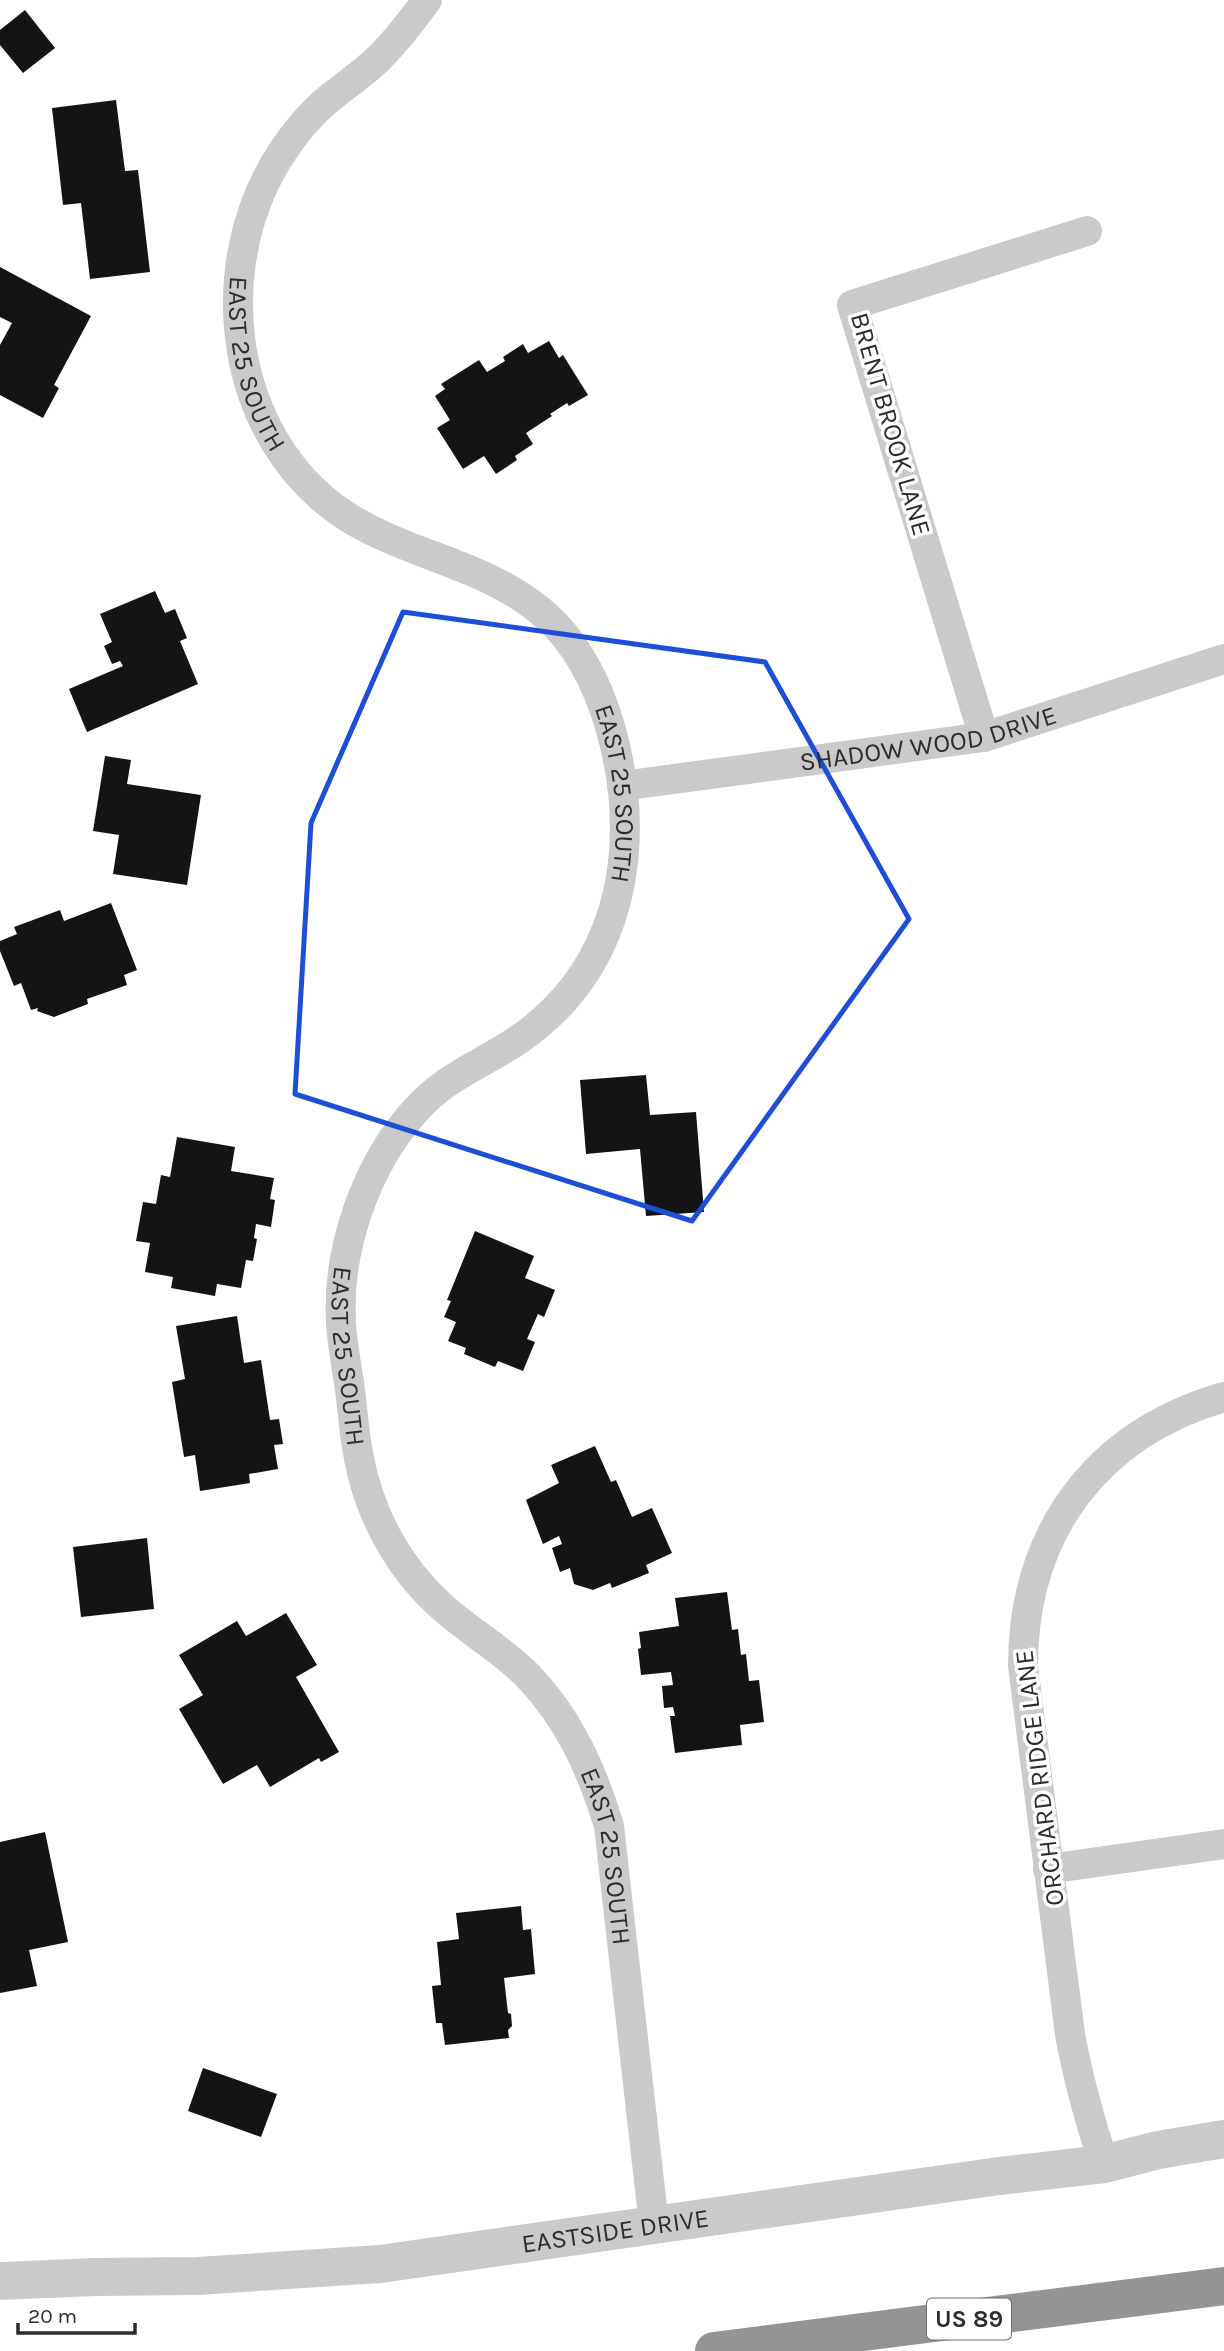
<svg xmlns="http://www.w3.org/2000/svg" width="1224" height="2351" font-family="Karla,sans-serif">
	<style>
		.building { fill: #141414 }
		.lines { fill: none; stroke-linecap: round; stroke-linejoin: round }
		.minor { stroke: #cacaca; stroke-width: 30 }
		.tertiary { stroke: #cacaca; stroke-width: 38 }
		.motorway { stroke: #949494; stroke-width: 38 }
		.marked { fill: none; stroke: #1d4ed8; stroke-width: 5; stroke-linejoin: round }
		.labels { text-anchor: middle; stroke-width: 7; stroke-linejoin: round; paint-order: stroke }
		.shield { fill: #fff; stroke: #6c6c6c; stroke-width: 2 }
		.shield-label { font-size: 24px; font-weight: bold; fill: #2d2d2d }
		.street-label { font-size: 26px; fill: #2d2d2d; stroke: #fff }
	</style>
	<rect width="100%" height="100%" fill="#fff"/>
	<!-- building -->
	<path class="building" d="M25,10l30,38 -32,25 -23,-28v-15z
		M116,100l9,71 13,-1 12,102 -60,7 -9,-76 -18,2 -11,-97z
		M0,267l91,49 -37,69 5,3 -16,30 -43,-23v-50l12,-22 -12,-6z
		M549,341l10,17 4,-3 25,40 -19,11 -2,-3 -17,11 2,2 -26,17 7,11 -18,12 2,4 -21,14 -12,-18 -21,13 -26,-41 13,-8 -15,-24 10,-7 -4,-5 38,-24 8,12 18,-11 -2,-4 20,-13 5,9z
		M155,591l10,22 10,-4 12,29 -7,3 18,43 -111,48 -18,-43 54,-23 -3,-5 -8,3 -8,-18 8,-4 -12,-28z
		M105,756l26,4 -4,24 74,11 -14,90 -74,-11 6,-39 -26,-4z
		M111,903l26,67 -13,5 3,10 -40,14 1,5 -34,13 -17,-6 1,-3 -7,2 -10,-27 -7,3 -14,-35v-10l17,-7 -3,-7 46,-17 4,11z
		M646,1075l4,40 46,-3 8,100 -58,4 -6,-67 -54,5 -6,-74z
		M177,1137l58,10 -4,24 43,7 -4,21 5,1 -4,27 -15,-3 -2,14 3,1 -4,22 -7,-1 -5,28 -24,-4 -2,12 -44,-8 2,-11 -28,-5 5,-29 -14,-2 7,-39 13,2 5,-29 9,2z
		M475,1231l59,25 -9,22 30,12 -11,27 -6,-3 -11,25 8,3 -12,29 -25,-10 -3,6 -31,-13 2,-6 -18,-7 8,-19 -12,-5 7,-16 -4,-1z
		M237,1316l7,47 17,-3 9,60 9,-1 4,25 -9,1 4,24 -29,5 1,9 -50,8 -5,-36 -11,2 -12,-75 13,-3 -9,-53z
		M595,1446l16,36 5,-2 16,37 20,-9 20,45 -26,12 3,8 -37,15 -2,-5 -17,7 -19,-6 -4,-16 -10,4 -8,-24 10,-4 -3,-8 -16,8 -17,-44 33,-17 -8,-18z
		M147,1538l7,71 -73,8 -8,-70z
		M727,1592l5,38 6,-1 3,26 5,-1 3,27 10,-1 5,42 -24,3 2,20 -67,8 -5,-37h5l-2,-9 -9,1 -2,-22 11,-1 -2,-13 -30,3 -3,-26 3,-1 -2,-16 40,-6 -4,-28z
		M286,1613l31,52 -21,12 43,75 -18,10 -2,-4 -49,29 -13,-22 -34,19 -44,-75 24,-14 -24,-40 58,-34 9,15z
		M45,1832l23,110 -39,8 8,36 -37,7v-151z
		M521,1906l2,24 8,-1 4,45 -31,4 4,35 3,1 1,12 -4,4 1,8 -64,7 -3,-22h-6l-4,-37 9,-1 -4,-43 22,-3 -3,-26z
		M203,2068l74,26 -16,43 -73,-26z"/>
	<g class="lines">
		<!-- minor -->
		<g class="minor">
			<path id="s1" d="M427,0c-16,22 -32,43 -51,61 -14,13 -30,24 -45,36 -20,16 -38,38 -52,60 -71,113 -50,280 64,357 60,40 138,49 195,95 53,42 77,116 85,182 10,99 -20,191 -105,249 -37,25 -71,35 -103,71 -49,54 -78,138 -74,211 1,22 6,45 9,68 3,22 4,45 9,68 10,55 39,109 81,147 28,26 62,44 89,72 40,42 63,93 80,149l45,399"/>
			<path d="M984,737l-132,-432 235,-74"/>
			<path id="s2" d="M622,786l362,-49 240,-78"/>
			<path d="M1048,1869l176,-25"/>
			<path d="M1104,2164c-14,-43 -26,-85 -34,-130l-47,-368c0,-133 73,-232 201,-269"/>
		</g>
		<!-- tertiary -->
		<path class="tertiary" id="s3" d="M0,2281l95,-4 103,-1 182,-12 619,-88 105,-12 54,-14 66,-11"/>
		<!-- motorway -->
		<path class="motorway" d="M714,2351l510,-65"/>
	</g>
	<!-- marked area -->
	<path class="marked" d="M403,612l362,50 144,257 -217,302 -397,-127 16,-271z"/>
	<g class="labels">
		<!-- shield labels -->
		<rect class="shield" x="927" y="2298.5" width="84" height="41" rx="5"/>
		<g class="shield-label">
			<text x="969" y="2327">US 89</text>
		</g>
		<!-- street labels -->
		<g class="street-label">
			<text dy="9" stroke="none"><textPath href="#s1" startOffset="434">EAST 25 SOUTH</textPath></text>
			<text transform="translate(891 424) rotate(74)" y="9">BRENT BROOK LANE</text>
			<text dy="9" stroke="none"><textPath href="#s2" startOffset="310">SHADOW WOOD DRIVE</textPath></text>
			<text dy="9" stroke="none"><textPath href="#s1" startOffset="1041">EAST 25 SOUTH</textPath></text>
			<text dy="9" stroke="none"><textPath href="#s1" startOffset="1713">EAST 25 SOUTH</textPath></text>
			<text transform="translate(1039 1778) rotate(-97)" y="9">ORCHARD RIDGE LANE</text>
			<text dy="9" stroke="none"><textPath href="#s1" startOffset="2301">EAST 25 SOUTH</textPath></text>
			<text dy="9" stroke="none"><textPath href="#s3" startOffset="618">EASTSIDE DRIVE</textPath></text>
		</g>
	</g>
	<!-- scale -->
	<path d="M18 2323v10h117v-10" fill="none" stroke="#2d2d2d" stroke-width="3.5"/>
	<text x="28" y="2323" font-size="21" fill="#2d2d2d" stroke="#ffffff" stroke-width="5" paint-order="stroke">20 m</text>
</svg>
